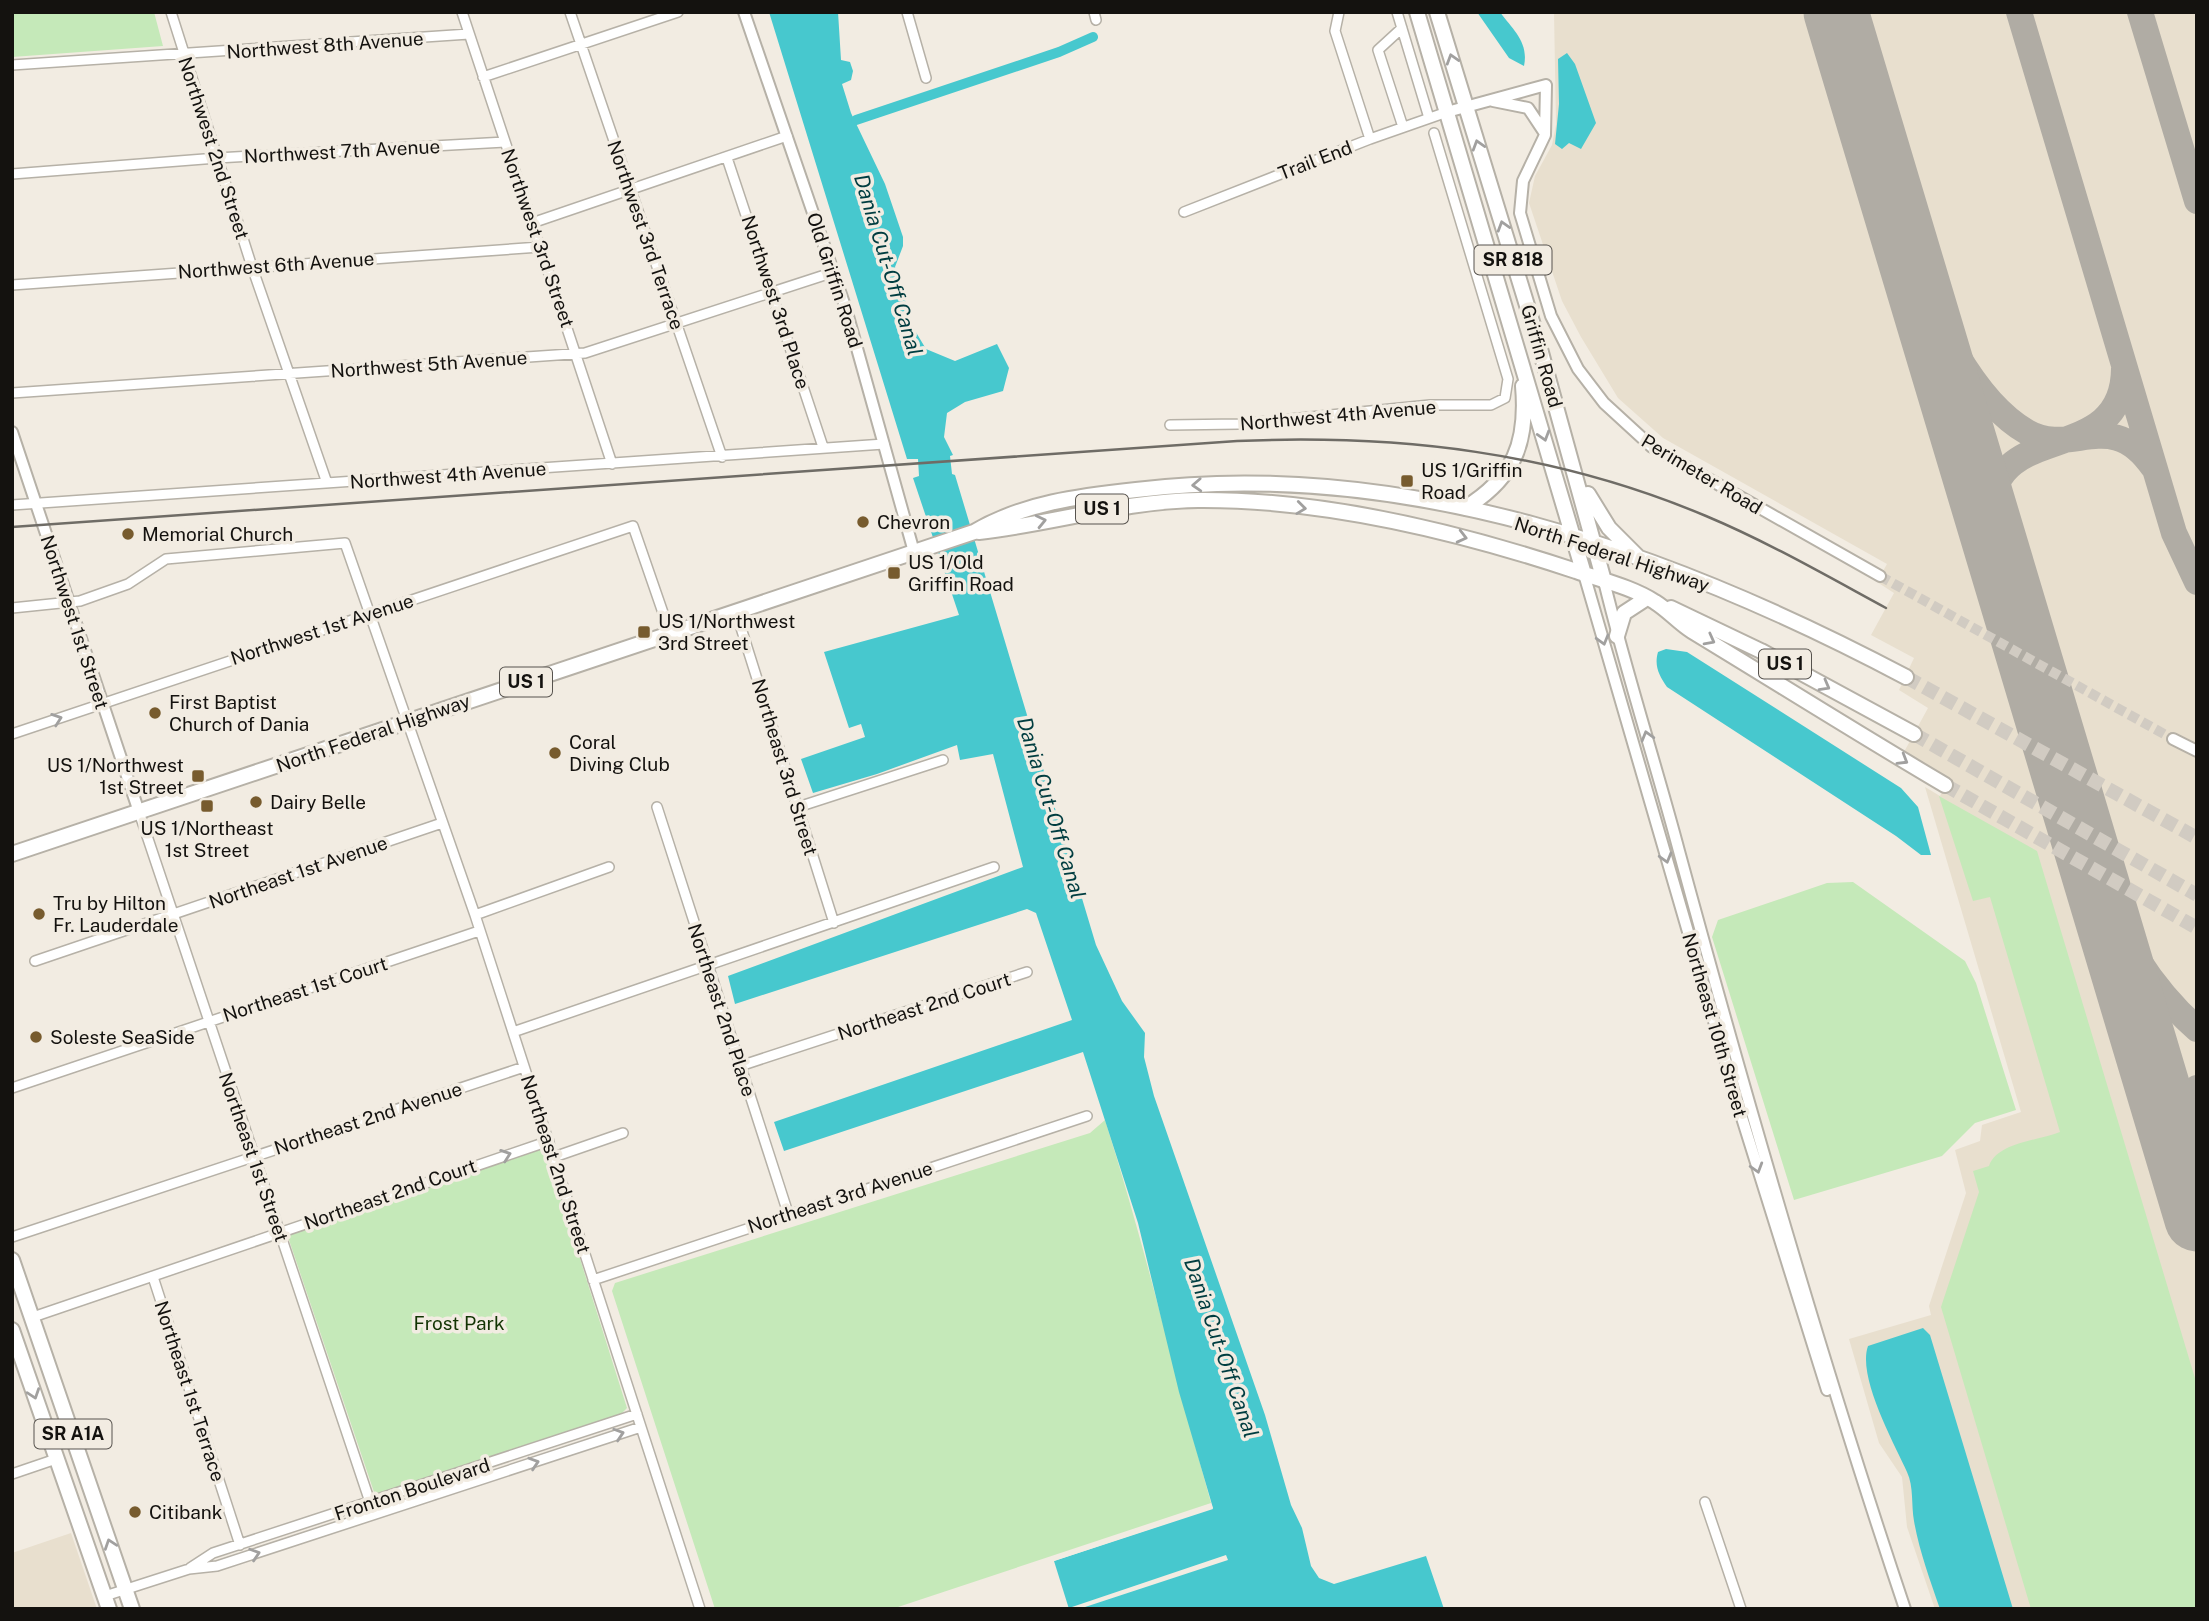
<svg xmlns="http://www.w3.org/2000/svg" width="2209" height="1621" font-family="'Public Sans',sans-serif">
	<style>
		.built { fill: #e8dfce }
		.green { fill: #c5e9b9 }
		.water { fill: #47c8ce }
		.pier { fill: #f2ece2 }
		.lines { fill: none; stroke-linecap: round; stroke-linejoin: round }
		.canal { stroke: #47c8ce; stroke-width: 10 }
		.taxiway { stroke: #b0aca4; stroke-width: 26 }
		.runway { stroke: #b0aca4; stroke-width: 65 }
		.tertiary-tunnel { stroke: #d1cbc2; stroke-width: 10; stroke-dasharray: 10 5; stroke-linecap: butt }
		.primary-tunnel { stroke: #d1cbc2; stroke-width: 14; stroke-dasharray: 14 7; stroke-linecap: butt }
		.minor-casing { stroke: #b6b1a7; stroke-width: 12 }
		.tertiary-casing { stroke: #b6b1a7; stroke-width: 14 }
		.primary-casing { stroke: #b6b1a7; stroke-width: 18 }
		.minor { stroke: #fff; stroke-width: 9 }
		.tertiary { stroke: #fff; stroke-width: 10 }
		.primary { stroke: #fff; stroke-width: 14 }
		.rail { stroke: #6f6c66; stroke-width: 2.5 }
		.oneway { stroke: #a1a09f }
		.poi-dot { fill: #775b2e; stroke: #f2ece2; stroke-width: 2.5 }
		.labels { text-anchor: middle; stroke-width: 7; stroke-linejoin: round; paint-order: stroke }
		.shield { fill: #f2ece2; stroke: #57534e; stroke-width: 2 }
		.shield-label { font-size: 18px; font-weight: bold; fill: #14120f }
		.street-label { font-size: 19px; fill: #14120f; stroke: #f2ece2 }
		.poi-label { font-size: 19px; fill: #14120f; stroke: #f2ece2; text-anchor: start }
		.park-label { font-size: 19px; fill: #123403; stroke: #f2ece2 }
		.water-label { font-size: 21px; font-style: italic; fill: #003d40; stroke: #f2ece2 }
	</style>
	<rect width="100%" height="100%" fill="#f2ece2"/>
	<!-- built -->
	<path class="built" d="M1554,12h643v1597h-262l-28,-82 -5,-50 -23,-34 -30,-104 82,-24 -2,-9 37,-113 -11,-43 25,-9 2,-16 39,-13 -96,-325 15,9 9,-17 -45,-27 24,-44 -29,-18 15,-32 -43,-23 23,-42 -17,-11 10,-18 -224,-126 -45,-40 -37,-61 -19,-36 -33,-98 6,-27 17,-31 4,-20z
		M71,1533l26,76h-85v-56z"/>
	<!-- green -->
	<path class="green" d="M12,12h142l9,34 -151,11z
		M1939,796l98,55 160,534v224h-166l-90,-302 38,-115 -6,-21 16,-5c8,-23 47,-25 71,-34l-70,-235 -17,4z
		M1853,882l112,79 11,22 40,127 -41,13 -33,33 -148,44 -82,-263 6,-17 109,-37z
		M1105,1120c40,126 70,255 106,383l-319,106h-177l-103,-318 3,-8 475,-150z
		M535,1149h7l5,5 80,254 -9,9 -238,78 -6,-3 -87,-258z"/>
	<!-- water -->
	<path class="water" d="M769,12h69l3,48 9,2 3,9 -2,9 -9,4 9,29 34,71 18,53v9l-8,21 19,62 12,20 29,12 42,-17 12,24 -6,23 -38,11 -18,11 -3,24 9,18 -3,1 2,18 3,1 141,470 26,56 23,32 -1,24 10,39 111,319 26,90 11,23 9,38 8,12 15,6 92,-28 18,53h-375l-15,-48 159,-53 -34,-116 -41,-169 -55,-171 -299,99 -10,-29 298,-102 -36,-107 -9,-4 -292,95 -7,-28 295,-109 -30,-113 -33,6 -3,-15 -80,29 -64,19 -12,-34 64,-22 -4,-13 -12,4 -25,-76 135,-37 -46,-137 6,-2 -1,-17h-11z
		M1477,12h23c13,18 29,30 24,54l-15,-8z
		M1567,53l8,11 21,59 -15,26 -12,-6 -7,6 -7,-5 4,-40 -1,-45z
		M1666,649l21,3 214,136 17,19 13,48h-10l-25,-19 -229,-149c-8,-12 -13,-21 -9,-35z
		M1923,1328l7,7 83,274h-73c-10,-29 -21,-59 -26,-88 -3,-16 0,-34 -7,-49 -13,-29 -50,-95 -39,-126z"/>
	<!-- pier -->
	<path class="pier" d="M1212,1506l1,3 -159,52 -1,-3z
		M1226,1555l2,5 -149,49 -10,-1z"/>
	<g class="lines">
		<!-- canal -->
		<path class="canal" d="M856,120l203,-68 34,-15"/>
		<!-- taxiway -->
		<path class="taxiway" d="M2019,12l155,521 23,49
			M2140,12l57,189
			M1909,256c24,57 62,144 118,176 45,26 84,-26 126,35
			M1997,550c-3,-14 -7,-29 -6,-43 7,-88 132,-40 133,-138
			M2094,876c27,59 53,109 103,153
			M2179,1161v-45l18,-28"/>
		<!-- runway -->
		<path class="runway" d="M1836,12l361,1207"/>
		<!-- tertiary-tunnel -->
		<path class="tertiary-tunnel" d="M1880,576l293,163"/>
		<!-- primary-tunnel -->
		<path class="primary-tunnel" d="M1906,677l291,161
			M1914,734l283,161
			M1945,785l252,143"/>
		<defs>
			<path id="minor" d="M171,12l81,255 75,216
				M462,12l150,452
				M570,12l152,445
				M907,12l19,66
				M1094,12l2,8
				M1339,12l-4,19 35,108
				M1397,12l32,106
				M1402,28l-24,22 25,77
				M12,65l457,-31
				M483,77l195,-65
				M727,158l96,289
				M12,174l205,-16 288,-16
				M1184,212l186,-73 77,-27
				M532,223l255,-87
				M12,285l528,-38
				M12,393l573,-40 249,-81
				M1170,425l69,-1 191,-19h61l14,-7 3,-19 -74,-246
				M12,505l872,-61
				M12,608l68,-7 48,-17 38,-25 179,-16 130,372 225,694
				M736,612l98,311
				M12,734l621,-208 37,107
				M657,807l131,406
				M798,807l145,-47
				M139,812l231,690
				M475,915l134,-48
				M35,961l407,-138
				M513,1032l481,-165
				M740,1066l287,-94
				M12,1088l467,-157
				M554,1157l69,-24
				M12,1237l512,-170
				M153,1277l87,268
				M593,1280l494,-164
				M33,1317l516,-176
				M12,1474l44,-15
				M1705,1502l36,107
				M190,1568l23,-15 424,-139
				M105,1596l84,-27 28,-3 424,-139"/>
			<path id="tertiary" d="M744,12l102,297 68,243
				M1493,101l35,7 16,24
				M1447,112l99,-27 -1,50 -22,46 -3,32 31,103 27,53 26,34 48,44 228,129
				M12,432l127,380
				M1584,574l159,547 84,269
				M1604,581c22,91 51,180 75,270 69,254 142,508 226,758
				M2173,739l24,12"/>
			<path id="primary" d="M1417,12l167,562
				M1437,12l100,326 67,243
				M1588,494l21,34 29,29
				M1465,508c49,-30 63,-65 58,-122
				M979,532c73,-8 144,-31 219,-32 127,-1 258,31 378,71 25,9 56,16 79,31 13,8 24,21 37,29 84,51 168,104 253,154
				M1671,608l90,43 153,83
				M1617,636l7,-23 23,-15
				M12,854l962,-322c49,-29 106,-36 162,-42 268,-33 536,63 770,187
				M12,1260l120,349
				M12,1330l97,279"/>
		</defs>
		<!-- minor casing -->
		<use href="#minor" class="minor-casing"/>
		<!-- tertiary casing -->
		<use href="#tertiary" class="tertiary-casing"/>
		<!-- primary casing -->
		<use href="#primary" class="primary-casing"/>
		<!-- minor -->
		<use href="#minor" class="minor"/>
		<!-- tertiary -->
		<use href="#tertiary" class="tertiary"/>
		<!-- primary -->
		<use href="#primary" class="primary"/>
		<!-- rail -->
		<path class="rail" d="M12,527l1225,-86c163,-7 317,11 469,75 62,26 121,60 180,92"/>
	</g>
	<!-- one-way arrows -->
	<defs><path id="oneway-chevron" d="M-2-3.5L2.5 0L-2 3.5" fill="none" stroke-width="1.6" stroke-linecap="round" stroke-linejoin="round" transform="scale(1.75)"/></defs>
	<g class="oneway">
		<use href="#oneway-chevron" transform="translate(1452 59) rotate(-107)"/>
		<use href="#oneway-chevron" transform="translate(1478 145) rotate(-107)"/>
		<use href="#oneway-chevron" transform="translate(1503 226) rotate(-107)"/>
		<use href="#oneway-chevron" transform="translate(1544 436) rotate(73)"/>
		<use href="#oneway-chevron" transform="translate(1197 485) rotate(177)"/>
		<use href="#oneway-chevron" transform="translate(1301 508) rotate(7)"/>
		<use href="#oneway-chevron" transform="translate(1041 521) rotate(-13)"/>
		<use href="#oneway-chevron" transform="translate(1462 537) rotate(14)"/>
		<use href="#oneway-chevron" transform="translate(1603 640) rotate(74)"/>
		<use href="#oneway-chevron" transform="translate(1710 640) rotate(28)"/>
		<use href="#oneway-chevron" transform="translate(1825 686) rotate(29)"/>
		<use href="#oneway-chevron" transform="translate(57 719) rotate(-19)"/>
		<use href="#oneway-chevron" transform="translate(1647 736) rotate(-106)"/>
		<use href="#oneway-chevron" transform="translate(1903 760) rotate(31)"/>
		<use href="#oneway-chevron" transform="translate(1666 858) rotate(74)"/>
		<use href="#oneway-chevron" transform="translate(506 1155) rotate(-19)"/>
		<use href="#oneway-chevron" transform="translate(1757 1168) rotate(73)"/>
		<use href="#oneway-chevron" transform="translate(34 1394) rotate(71)"/>
		<use href="#oneway-chevron" transform="translate(619 1434) rotate(-18)"/>
		<use href="#oneway-chevron" transform="translate(534 1463) rotate(-18)"/>
		<use href="#oneway-chevron" transform="translate(110 1544) rotate(-109)"/>
		<use href="#oneway-chevron" transform="translate(255 1554) rotate(-18)"/>
	</g>
	<!-- markers -->
	<g class="poi-dot">
		<rect x="1400" y="474" width="14" height="14" rx="3.5"/>
		<circle cx="863" cy="522" r="7"/>
		<circle cx="128" cy="534" r="7"/>
		<rect x="887" y="566" width="14" height="14" rx="3.5"/>
		<rect x="637" y="625" width="14" height="14" rx="3.5"/>
		<circle cx="155" cy="713" r="7"/>
		<circle cx="555" cy="753" r="7"/>
		<rect x="191" y="769" width="14" height="14" rx="3.5"/>
		<circle cx="256" cy="802" r="7"/>
		<rect x="200" y="799" width="14" height="14" rx="3.5"/>
		<circle cx="39" cy="914" r="7"/>
		<circle cx="36" cy="1037" r="7"/>
		<circle cx="135" cy="1512" r="7"/>
	</g>
	<g class="labels">
		<!-- shield labels -->
		<g class="shield">
			<rect x="1474.5" y="245.5" width="77" height="29" rx="5"/>
			<rect x="1076" y="494.5" width="52" height="29" rx="5"/>
			<rect x="1759" y="649.5" width="52" height="29" rx="5"/>
			<rect x="500" y="667.5" width="52" height="29" rx="5"/>
			<rect x="34.5" y="1419.5" width="77" height="29" rx="5"/>
		</g>
		<g class="shield-label">
			<text x="1513" y="266">SR 818</text>
			<text x="1102" y="515">US 1</text>
			<text x="1785" y="670">US 1</text>
			<text x="526" y="688">US 1</text>
			<text x="73" y="1440">SR A1A</text>
		</g>
		<!-- street labels -->
		<g class="street-label">
			<text transform="translate(325 45) rotate(-4)" y="7">Northwest 8th Avenue</text>
			<text transform="translate(214 148) rotate(72)" y="7">Northwest 2nd Street</text>
			<text transform="translate(342 151) rotate(-3)" y="7">Northwest 7th Avenue</text>
			<text transform="translate(1315 160) rotate(-21)" y="7">Trail End</text>
			<text transform="translate(646 235) rotate(71)" y="7">Northwest 3rd Terrace</text>
			<text transform="translate(538 238) rotate(71)" y="7">Northwest 3rd Street</text>
			<text transform="translate(276 265) rotate(-4)" y="7">Northwest 6th Avenue</text>
			<text transform="translate(835 280) rotate(72)" y="7">Old Griffin Road</text>
			<text transform="translate(776 302) rotate(72)" y="7">Northwest 3rd Place</text>
			<text transform="translate(1542 356) rotate(74)" y="7">Griffin Road</text>
			<text transform="translate(429 364) rotate(-4)" y="7">Northwest 5th Avenue</text>
			<text transform="translate(1338 415) rotate(-5)" y="7">Northwest 4th Avenue</text>
			<text transform="translate(1702 474) rotate(31)" y="7">Perimeter Road</text>
			<text transform="translate(448 475) rotate(-4)" y="7">Northwest 4th Avenue</text>
			<text transform="translate(1612 554) rotate(18)" y="7">North Federal Highway</text>
			<text transform="translate(75 622) rotate(72)" y="7">Northwest 1st Street</text>
			<text transform="translate(322 629) rotate(-18)" y="7">Northwest 1st Avenue</text>
			<text transform="translate(373 733) rotate(-19)" y="7">North Federal Highway</text>
			<text transform="translate(785 767) rotate(73)" y="7">Northeast 3rd Street</text>
			<text transform="translate(298 872) rotate(-19)" y="7">Northeast 1st Avenue</text>
			<text transform="translate(305 989) rotate(-18)" y="7">Northeast 1st Court</text>
			<text transform="translate(924 1006) rotate(-18)" y="7">Northeast 2nd Court</text>
			<text transform="translate(722 1010) rotate(72)" y="7">Northeast 2nd Place</text>
			<text transform="translate(1715 1025) rotate(74)" y="7">Northeast 10th Street</text>
			<text transform="translate(368 1118) rotate(-18)" y="7">Northeast 2nd Avenue</text>
			<text transform="translate(254 1157) rotate(71)" y="7">Northeast 1st Street</text>
			<text transform="translate(556 1164) rotate(72)" y="7">Northeast 2nd Street</text>
			<text transform="translate(390 1194) rotate(-19)" y="7">Northeast 2nd Court</text>
			<text transform="translate(840 1197) rotate(-18)" y="7">Northeast 3rd Avenue</text>
			<text transform="translate(190 1391) rotate(72)" y="7">Northeast 1st Terrace</text>
			<text transform="translate(412 1489) rotate(-18)" y="7">Fronton Boulevard</text>
		</g>
		<!-- poi labels -->
		<g class="poi-label">
			<text x="1421" y="477">US 1/Griffin<tspan x="1421" dy="22">Road</tspan></text>
			<text x="877" y="529">Chevron</text>
			<text x="142" y="541">Memorial Church</text>
			<text x="908" y="569">US 1/Old<tspan x="908" dy="22">Griffin Road</tspan></text>
			<text x="658" y="628">US 1/Northwest<tspan x="658" dy="22">3rd Street</tspan></text>
			<text x="169" y="709">First Baptist<tspan x="169" dy="22">Church of Dania</tspan></text>
			<text x="569" y="749">Coral<tspan x="569" dy="22">Diving Club</tspan></text>
			<text x="184" y="772" text-anchor="end">US 1/Northwest<tspan x="184" dy="22">1st Street</tspan></text>
			<text x="270" y="809">Dairy Belle</text>
			<text x="207" y="835" text-anchor="middle">US 1/Northeast<tspan x="207" dy="22">1st Street</tspan></text>
			<text x="53" y="910">Tru by Hilton<tspan x="53" dy="22">Fr. Lauderdale</tspan></text>
			<text x="50" y="1044">Soleste SeaSide</text>
			<text x="149" y="1519">Citibank</text>
		</g>
		<!-- park labels -->
		<g class="park-label">
			<text x="459" y="1330">Frost Park</text>
		</g>
		<!-- water labels -->
		<g class="water-label">
			<text transform="translate(888 265) rotate(73)" y="7">Dania Cut-Off Canal</text>
			<text transform="translate(1051 808) rotate(73)" y="7">Dania Cut-Off Canal</text>
			<text transform="translate(1221 1348) rotate(71)" y="7">Dania Cut-Off Canal</text>
		</g>
	</g>
	<!-- border -->
	<rect width="2209" height="1621" fill="none" stroke="#14120f" stroke-width="28"/>
</svg>
